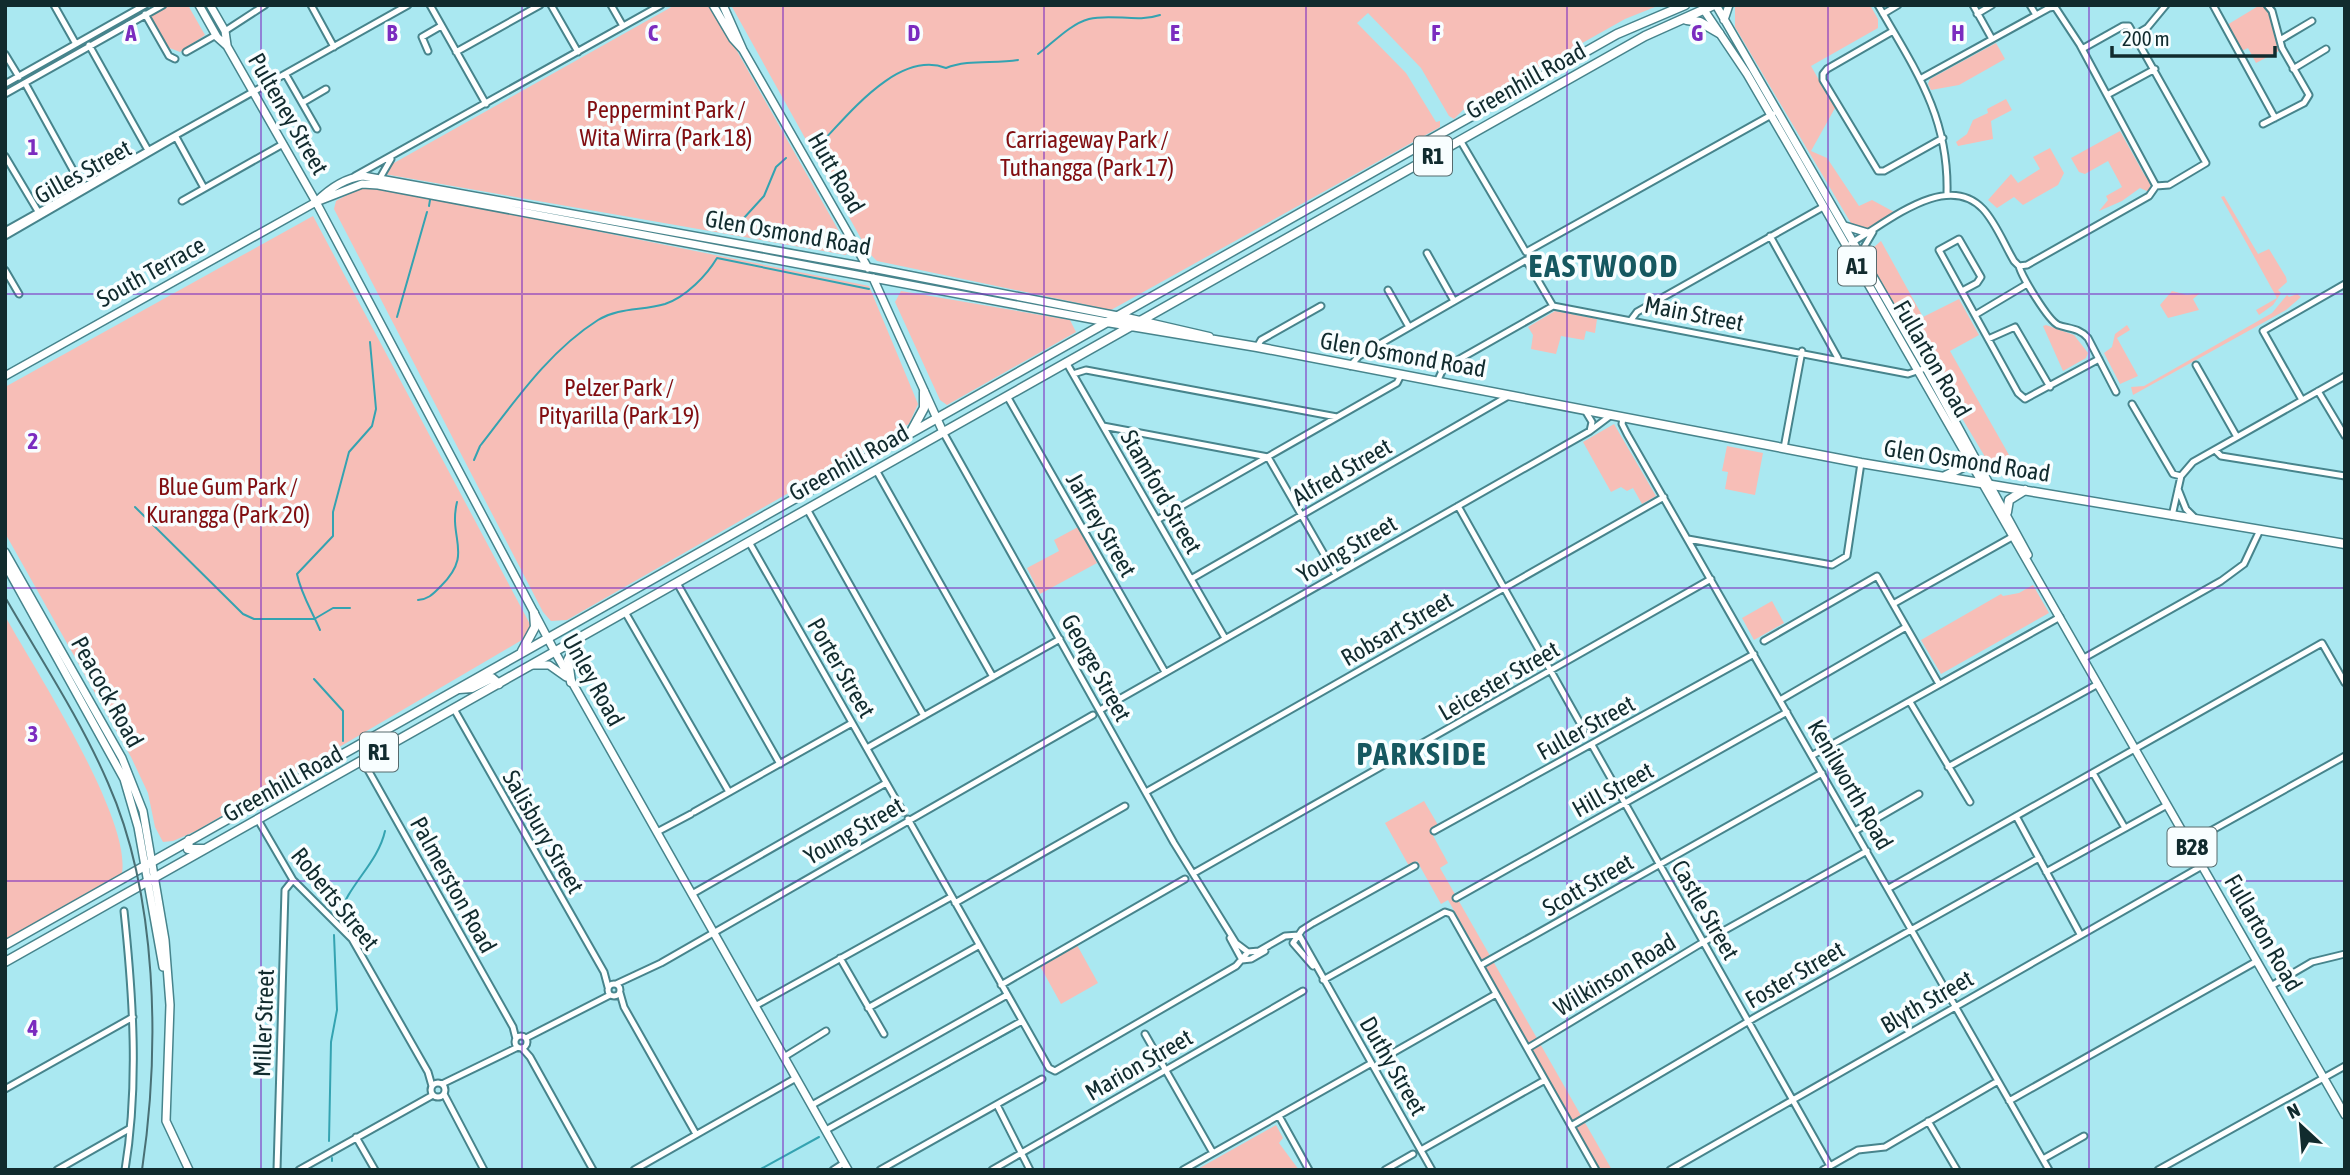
<svg xmlns="http://www.w3.org/2000/svg" width="2350" height="1175" font-family="'Asap Condensed',sans-serif">
	<style>
		.green { fill: #f7beb7 }
		.lines { fill: none; stroke-linecap: round; stroke-linejoin: round }
		.stream { stroke: #34a3b1; stroke-width: 2 }
		.minor-casing { stroke: #47848c; stroke-width: 9 }
		.major-casing { stroke: #47848c; stroke-width: 10 }
		.highway-casing { stroke: #47848c; stroke-width: 11 }
		.minor { stroke: #fff; stroke-width: 5 }
		.major { stroke: #fff; stroke-width: 7 }
		.highway { stroke: #fff; stroke-width: 8 }
		.tram { stroke: #497075; stroke-width: 2 }
		.grid { fill: none; stroke: #7b2cbf; stroke-width: 2; stroke-opacity: 0.55 }
		.labels { text-anchor: middle; stroke-width: 7; stroke-linejoin: round; paint-order: stroke }
		.shield { fill: #f8feff; stroke: #566a6d; stroke-width: 2 }
		.shield-label { font-size: 23px; font-weight: bold; fill: #112b2e }
		.street-label { font-size: 24px; fill: #112b2e; stroke: #f8feff }
		.park-label { font-size: 24px; fill: #810e11; stroke: #f8feff }
		.district-label { font-size: 32px; font-weight: bold; letter-spacing: 2px; fill: #165860; stroke: #f8feff }
		.grid-label { font-size: 23px; text-anchor: middle; font-weight: bold; fill: #7b2cbf; stroke: #f8feff; stroke-width: 7; stroke-linejoin: round; paint-order: stroke }
	</style>
	<rect width="100%" height="100%" fill="#aae8f1"/>
	<!-- green -->
	<path class="green" d="M169,5l20,2 16,28 -25,17 -13,-5 -17,-30z
		M675,5h36l138,244 -3,6 -462,-81 1,-6z
		M731,5h929l-35,14 -162,91 -9,9 -5,-3 -28,-48 -53,-55 -11,10 49,50 30,49 4,-1v6l-329,183 -234,-49 -8,-8z
		M1735,5h135l8,14v9l-67,38 24,42 -24,43 16,7 32,48 13,-6 24,13 -28,15 -13,2 -120,-203z
		M2260,5l11,7 10,38 -25,13 -8,-15 -6,3 -15,-26z
		M1996,43l9,16 -46,26 -28,5 -3,-6 2,-5z
		M2006,99l6,11 -21,11 2,18 -35,7 -2,-4 11,-8 6,-14 15,-7 -1,-4z
		M2120,131l25,45 4,-2 2,15 -2,3 -9,-4 -18,13 -23,10 9,-11 -2,-4 16,-9 -14,-26 -23,13 -6,-2 -8,-14z
		M2050,148l14,25 -6,12 -35,20 -9,-8 -17,11 -9,-8 23,-26 7,9 22,-14 -7,-12z
		M378,187l491,99 49,118 -9,20 -342,196 -16,1 -8,-9 -209,-403 2,-8 23,-13z
		M2224,196l34,58 11,-5 17,28 1,5 -9,8 3,3 -8,12 -14,10 -3,-5 21,-12 -56,-101z
		M313,216l219,412 -5,9 -331,194 -23,10 -10,1 -8,-15 -7,-34 -17,-36 -126,-224v-146z
		M1881,241l42,76 36,-18 20,36 -29,16 63,111 -19,10 -129,-217z
		M901,291l169,29 6,12 -129,73 -7,-5 -45,-98z
		M2172,291l15,4 13,-2 -7,6 6,11 -31,8 -8,-13z
		M2297,294l4,3 -15,13 -153,85 -2,-8 13,-1 128,-73 15,-18 2,2z
		M1555,311l42,8 -2,14 -9,-2 -2,9 -23,-4 -5,18 -25,-5 2,-14 -5,-8z
		M2046,325l28,10 14,18 -2,5 -23,13 -20,-45z
		M2127,325l3,5 -13,8 21,38 -18,8 -16,-31 8,-6 3,-13z
		M1614,424l42,72 -14,8 -9,-16 -6,3 -6,-4 -10,5 -28,-50z
		M1727,446l36,7 -8,42 -30,-6 3,-17 -6,-1z
		M1078,527l19,36 -57,31 -13,-26 32,-17 -5,-11z
		M2033,585l16,28 -108,61 -20,-34 80,-46 2,2 16,-3z
		M1772,601l12,22 -30,17 -12,-22z
		M5,616c30,54 126,201 117,257l-117,67z
		M1424,801l14,24 -8,5 18,33 -8,5 172,302h-12l-152,-270 -7,4 -24,-43 -8,5 -24,-43z
		M1077,945l21,38 -37,21 -21,-38z
		M1276,1125l7,13 -4,5 20,27h-103z"/>
	<g class="lines">
		<!-- stream -->
		<path class="stream" d="M1038,54c15,-11 32,-30 51,-35 23,-6 48,4 71,-4
			M821,143c29,-30 78,-93 125,-75 22,-9 48,-4 72,-8
			M429,206l1,-6
			M733,230l31,-34 12,-29 10,-9
			M397,317l30,-105
			M474,460l6,-14c35,-45 69,-95 118,-126 22,-13 44,-9 67,-16 21,-7 42,-29 52,-46l152,31
			M135,507l108,107 11,5h60
			M418,600c11,-1 15,-6 23,-14 33,-33 7,-46 16,-84
			M316,618l17,-10h17
			M320,630c-8,-19 -19,-36 -23,-56l36,-38v-24l16,-60 23,-26 4,-17 -6,-67
			M314,679l29,32v30
			M339,916c9,-31 39,-53 46,-85
			M958,1060l57,-31
			M884,1101l66,-36
			M848,1121l30,-17
			M329,1141l2,-99 6,-32 -3,-75
			M332,1158v3
			M759,1170l60,-33"/>
		<defs>
			<path id="minor" d="M54,5l22,39
				M311,5l23,42
				M430,5l56,99
				M551,5l27,47
				M611,5l12,21
				M1878,5c37,64 71,112 69,188
				M1973,5l19,34
				M2030,5l6,10
				M2213,5l62,113
				M145,14l24,42 6,3
				M1883,14l15,-9
				M1977,14l15,-9
				M225,31l40,-26
				M1893,31l-66,38 -4,5v6l55,91h6l59,-33
				M2135,35l12,-7 19,-23
				M2280,40l32,-19
				M89,45l60,107
				M428,51l-6,-14 19,-11
				M186,52l30,-17
				M456,52l84,-47
				M5,54l14,23
				M2293,69l33,-20
				M286,75l31,54
				M1920,79l129,-71 6,-1 25,38 76,141
				M25,83l59,107
				M5,84l140,-79
				M5,94l158,-89
				M2107,95l48,-26
				M302,103l24,-14
				M2263,124l41,-21 5,-8 -27,-47 -10,-37 -5,-6
				M176,137l28,51
				M1460,140l66,112 247,-138
				M5,156l34,57
				M355,176l306,-171
				M380,178l11,-19
				M182,201l101,-57
				M5,231l403,-226
				M5,236l171,-99
				M1770,236l68,122
				M1851,243c35,-19 95,-73 132,-34 13,14 21,35 31,52l5,5 8,-1 122,-69 7,-10 13,-1 37,-22 -77,-137h-6l-41,23
				M1427,253l27,48
				M1863,258v-9l10,-17
				M2019,266c3,11 29,54 39,59 12,4 21,3 30,13l28,54
				M5,270l14,24
				M1388,290l21,37
				M1962,291l15,-8 4,-6 -22,-38 -20,11 79,143 7,6 74,-40
				M1975,315l52,-31
				M1631,320l6,-8 186,-105
				M1988,339l27,-12 35,60
				M1257,347l4,-7 60,-34
				M1066,362l159,276
				M2196,365l41,72
				M1350,366l9,-10 167,-96 27,46
				M1073,374l13,-4 251,47
				M1437,382l6,-13 6,-4 104,-59 355,68 18,-6
				M2318,391l27,45
				M1007,396l158,276
				M2302,400l-39,-69 82,-47
				M2132,404l41,70 8,2 12,-14 152,-86
				M1586,412l6,10 -2,9
				M1623,418l-1,6 5,10 422,736
				M1103,426l165,31 68,118
				M943,432l231,411 62,100 12,9
				M1784,448l18,-97
				M2215,450l6,6 124,20
				M876,470l117,207
				M2178,489l8,20 10,10
				M1458,506l126,224
				M807,509l117,207
				M2172,516l9,-40
				M1157,520l240,-137 4,-8
				M1688,539l144,26 15,-9 14,-93
				M749,542l154,270
				M1191,579l319,-184
				M677,583l103,181
				M1893,604l119,-67
				M625,612l104,180
				M1764,641l113,-65 62,108
				M2084,658l137,-77 23,-17 16,-34
				M1780,700l126,-73
				M1910,702l60,100
				M454,709l150,263 4,15
				M1100,710l490,-279 20,-15
				M1592,745l238,421
				M867,748l193,-109
				M1813,755l247,-138
				M363,761l150,266 3,12
				M1948,767l150,-83
				M2093,773l32,55
				M1146,792l518,-295
				M694,812l158,-89
				M2016,816l64,118
				M908,819l141,249 6,3 181,-105 12,-14 11,-1 26,-15 14,-1
				M258,820l35,60 59,59 76,133 4,14
				M1434,831l320,-177
				M1855,831l64,-37
				M657,832l34,-18
				M2189,843l156,-87
				M2046,872l121,-67
				M1194,873l517,-294
				M1889,888l433,-245 23,40
				M692,894l194,-111
				M1456,898l331,-186
				M955,903l170,-97
				M124,911c9,85 15,174 1,259
				M1299,935l133,235
				M1230,938l12,22
				M1293,943l9,-13 11,-7 102,-57
				M1293,943l20,23
				M840,958l44,76
				M1242,960l9,-1 14,-8
				M1481,965l341,-192
				M1323,980l122,-68 6,2 145,256
				M608 990a6 6 0 1 1 12 0a6 6 0 1 1-12 0Z
				M616,984l45,-21 432,-248
				M1001,985l184,-106
				M2271,986l41,-24 33,-8
				M620,993l4,14 72,127
				M755,1006l196,-109
				M868,1008l110,-62
				M1145,1034l68,119
				M515 1042a6 6 0 1 1 12 0a6 6 0 1 1-12 0Z
				M526,1038l84,-43
				M522,1048l8,9 63,113
				M1528,1048l172,-104 167,-93
				M784,1057l42,-26
				M1382,1059l114,-65
				M431 1090a7 7 0 1 1 14 0a7 7 0 1 1-14 0Z
				M442,1084l76,-37
				M5,1089l128,-72
				M444,1094l40,76
				M2009,1101l248,-140
				M812,1105l195,-110
				M997,1105l33,65
				M1279,1116l30,54
				M1928,1121l29,49
				M1571,1126l183,-108 285,-160
				M826,1130l196,-109
				M356,1137l19,33
				M1421,1150l124,-70
				M2043,1159l41,-23
				M57,1170l72,-41
				M277,1170l8,-280 8,-10
				M299,1170l134,-75
				M634,1170l162,-92
				M833,1170l11,-7
				M880,1170l162,-91
				M992,1170l311,-179
				M1183,1170l187,-106
				M1385,1170l28,-16
				M1670,1170l532,-304
				M1823,1170l35,-20 27,-3 113,-66
				M2158,1170l187,-104"/>
			<path id="major" d="M199,5l18,32 10,9 89,156 239,450 293,518
				M210,5l15,26 2,14
				M713,5l20,34 10,11
				M723,5l20,45 125,218
				M1716,5l210,363 102,187
				M1704,10l43,64 50,86 548,955
				M1724,20l5,-15
				M316,202l46,-18 16,1 729,137
				M1845,226l23,7
				M873,278l70,154
				M5,376l311,-174c13,-13 29,-24 47,-26l514,93 241,47
				M5,552l117,206 21,53 22,129 5,65 -4,116 23,49
				M5,564l119,215 14,48 25,140
				M533,665h16l17,12"/>
			<path id="highway" d="M1687,20l13,2 19,11
				M1118,316l91,21
				M1107,322l150,25 604,116 484,81
				M912,430l12,-22v-16
				M1945,476l18,-9 3,-10
				M2007,512l2,-12 16,-10
				M522,651l13,-24 -1,-14
				M571,682l-3,-22 10,-19
				M459,689l13,-1 20,-10 7,6
				M189,840l-1,9h16
				M5,945l1612,-911 68,-29
				M5,962l1640,-926 69,-31"/>
		</defs>
		<!-- minor casing -->
		<use href="#minor" class="minor-casing"/>
		<!-- major casing -->
		<use href="#major" class="major-casing"/>
		<!-- highway casing -->
		<use href="#highway" class="highway-casing"/>
		<!-- minor -->
		<use href="#minor" class="minor"/>
		<!-- major -->
		<use href="#major" class="major"/>
		<!-- highway -->
		<use href="#highway" class="highway"/>
		<!-- tram -->
		<path class="tram" d="M5,597c35,61 75,121 103,186 50,113 52,266 34,387"/>
	</g>
	<!-- grid -->
	<path class="grid" d="M261,5v1165M522,5v1165M783,5v1165M1044,5v1165M1306,5v1165M1567,5v1165M1828,5v1165M2089,5v1165M5,294h2340M5,588h2340M5,881h2340"/>
	<g class="labels">
		<!-- shield labels -->
		<g class="shield">
			<rect x="1414" y="136.5" width="38" height="39" rx="5"/>
			<rect x="1838" y="246.5" width="38" height="39" rx="5"/>
			<rect x="360" y="732.5" width="38" height="39" rx="5"/>
			<rect x="2167.5" y="827.5" width="49" height="39" rx="5"/>
		</g>
		<g class="shield-label">
			<text x="1433" y="164">R1</text>
			<text x="1857" y="274">A1</text>
			<text x="379" y="760">R1</text>
			<text x="2192" y="855">B28</text>
		</g>
		<!-- street labels -->
		<g class="street-label">
			<text transform="translate(1526 81) rotate(-29)" y="8">Greenhill Road</text>
			<text transform="translate(288 114) rotate(60)" y="8">Pulteney Street</text>
			<text transform="translate(83 172) rotate(-29)" y="8">Gilles Street</text>
			<text transform="translate(836 173) rotate(60)" y="8">Hutt Road</text>
			<text transform="translate(788 233) rotate(10)" y="8">Glen Osmond Road</text>
			<text transform="translate(151 272) rotate(-29)" y="8">South Terrace</text>
			<text transform="translate(1694 314) rotate(11)" y="8">Main Street</text>
			<text transform="translate(1403 355) rotate(10)" y="8">Glen Osmond Road</text>
			<text transform="translate(1932 359) rotate(60)" y="8">Fullarton Road</text>
			<text transform="translate(1967 461) rotate(9)" y="8">Glen Osmond Road</text>
			<text transform="translate(849 463) rotate(-29)" y="8">Greenhill Road</text>
			<text transform="translate(1342 472) rotate(-30)" y="8">Alfred Street</text>
			<text transform="translate(1161 492) rotate(60)" y="8">Stamford Street</text>
			<text transform="translate(1101 525) rotate(60)" y="8">Jaffrey Street</text>
			<text transform="translate(1347 549) rotate(-30)" y="8">Young Street</text>
			<text transform="translate(1397 629) rotate(-30)" y="8">Robsart Street</text>
			<text transform="translate(841 668) rotate(60)" y="8">Porter Street</text>
			<text transform="translate(1096 668) rotate(61)" y="8">George Street</text>
			<text transform="translate(593 680) rotate(61)" y="8">Unley Road</text>
			<text transform="translate(1499 681) rotate(-30)" y="8">Leicester Street</text>
			<text transform="translate(107 692) rotate(61)" y="8">Peacock Road</text>
			<text transform="translate(1586 728) rotate(-29)" y="8">Fuller Street</text>
			<text transform="translate(283 784) rotate(-29)" y="8">Greenhill Road</text>
			<text transform="translate(1850 785) rotate(60)" y="8">Kenilworth Road</text>
			<text transform="translate(1613 790) rotate(-29)" y="8">Hill Street</text>
			<text transform="translate(854 831) rotate(-30)" y="8">Young Street</text>
			<text transform="translate(543 832) rotate(60)" y="8">Salisbury Street</text>
			<text transform="translate(453 885) rotate(61)" y="8">Palmerston Road</text>
			<text transform="translate(1588 885) rotate(-30)" y="8">Scott Street</text>
			<text transform="translate(335 899) rotate(51)" y="8">Roberts Street</text>
			<text transform="translate(1705 910) rotate(60)" y="8">Castle Street</text>
			<text transform="translate(2263 933) rotate(60)" y="8">Fullarton Road</text>
			<text transform="translate(1615 975) rotate(-31)" y="8">Wilkinson Road</text>
			<text transform="translate(1795 975) rotate(-30)" y="8">Foster Street</text>
			<text transform="translate(1927 1002) rotate(-30)" y="8">Blyth Street</text>
			<text transform="translate(264 1023) rotate(-88)" y="8">Miller Street</text>
			<text transform="translate(1139 1065) rotate(-30)" y="8">Marion Street</text>
			<text transform="translate(1393 1066) rotate(60)" y="8">Duthy Street</text>
		</g>
		<!-- park labels -->
		<g class="park-label">
			<text x="666" y="118">Peppermint Park /<tspan x="666" dy="28">Wita Wirra (Park 18)</tspan></text>
			<text x="1087" y="148">Carriageway Park /<tspan x="1087" dy="28">Tuthangga (Park 17)</tspan></text>
			<text x="619" y="396">Pelzer Park /<tspan x="619" dy="28">Pityarilla (Park 19)</tspan></text>
			<text x="228" y="495">Blue Gum Park /<tspan x="228" dy="28">Kurangga (Park 20)</tspan></text>
		</g>
		<!-- district labels -->
		<g class="district-label">
			<text x="1604" y="277">EASTWOOD</text>
			<text x="1422" y="765">PARKSIDE</text>
		</g>
	</g>
	<g class="grid-label">
		<text x="131" y="41">A</text>
		<text x="392" y="41">B</text>
		<text x="653" y="41">C</text>
		<text x="914" y="41">D</text>
		<text x="1175" y="41">E</text>
		<text x="1436" y="41">F</text>
		<text x="1697" y="41">G</text>
		<text x="1958" y="41">H</text>
		<text x="33" y="155">1</text>
		<text x="33" y="449">2</text>
		<text x="33" y="742">3</text>
		<text x="33" y="1036">4</text>
	</g>
	<!-- border -->
	<rect width="2350" height="1175" fill="none" stroke="#112b2e" stroke-width="14"/>
	<!-- north arrow -->
	<g transform="translate(2301 1126) rotate(334)" stroke="#f8feff" stroke-width="5" paint-order="stroke">
	<path d="M0-5L12 26L0 18L-12 26Z" fill="#112b2e"/>
	<text y="-10" font-size="19" font-weight="bold" text-anchor="middle" fill="#112b2e">N</text>
	</g>
	<!-- scale -->
	<path d="M2112 46v10h163v-10" fill="none" stroke="#112b2e" stroke-width="3.5"/>
	<text x="2122" y="46" font-size="21" fill="#112b2e" stroke="#f8feff" stroke-width="5" paint-order="stroke">200 m</text>
</svg>
